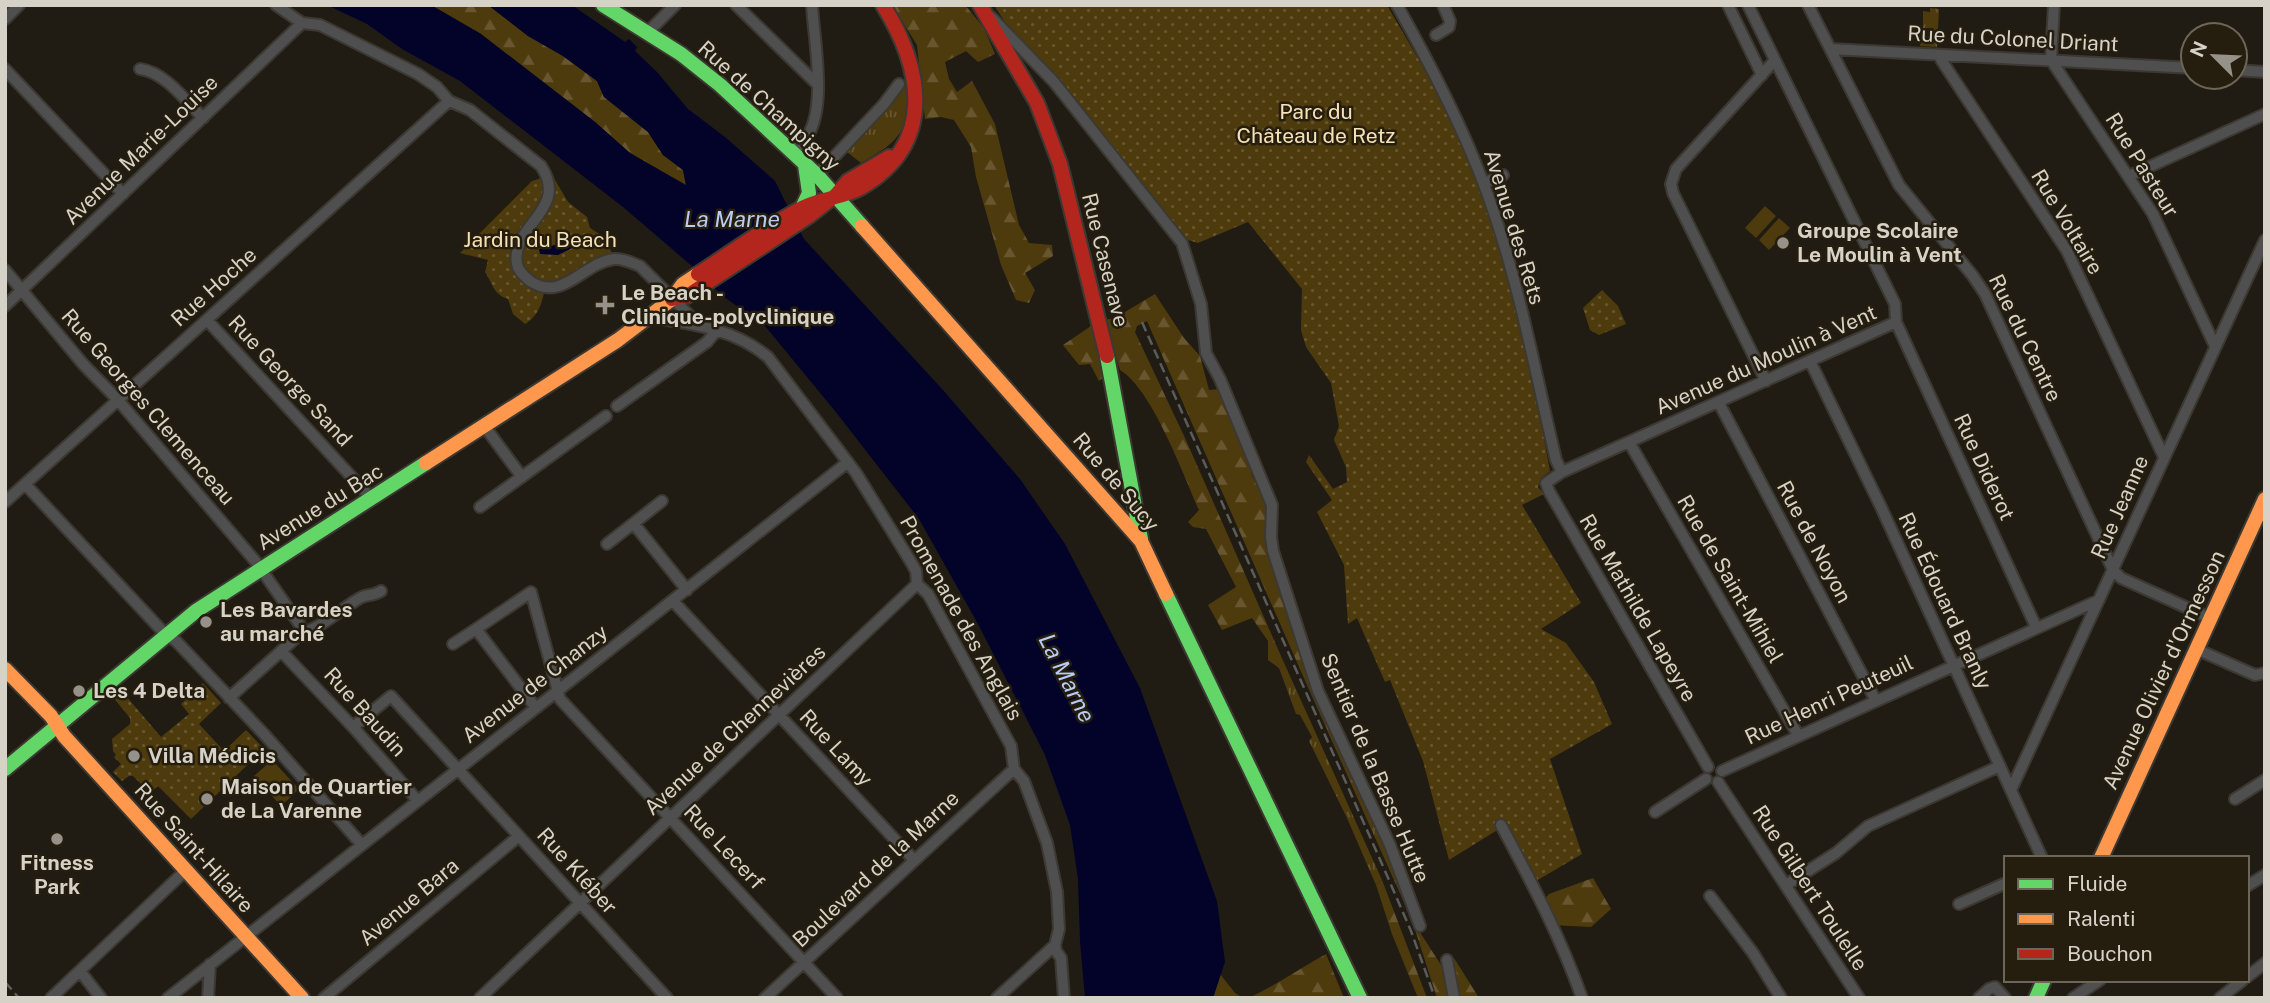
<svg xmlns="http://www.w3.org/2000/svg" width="2270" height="1003" font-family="'Public Sans',sans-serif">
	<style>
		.grass { fill: url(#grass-tufts) }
		.forest { fill: url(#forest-firs) }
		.park { fill: url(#park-dots) }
		.pitch { fill: #4e3b0d }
		.water { fill: #030329 }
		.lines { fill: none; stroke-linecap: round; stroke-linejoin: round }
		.street-casing { stroke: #3c3832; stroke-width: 14 }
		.fast-casing { stroke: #3c3832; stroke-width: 18 }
		.slow-casing { stroke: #3c3832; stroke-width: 18 }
		.jam-casing { stroke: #3c3832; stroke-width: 18 }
		.street { stroke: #4f4f4f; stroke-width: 10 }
		.fast { stroke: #63d668; stroke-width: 14 }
		.slow { stroke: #ff974d; stroke-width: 14 }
		.jam { stroke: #b3261e; stroke-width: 14 }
		.rail { stroke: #5c5c5a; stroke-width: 2.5; stroke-dasharray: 10 5; stroke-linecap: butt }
		.poi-dot { fill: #979289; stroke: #251e0f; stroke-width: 2.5 }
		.labels { text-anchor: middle; stroke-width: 5; stroke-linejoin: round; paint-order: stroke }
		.street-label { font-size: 21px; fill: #d7d2c8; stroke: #251e0f }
		.park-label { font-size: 21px; fill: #f6e1b7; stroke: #251e0f }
		.poi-label { font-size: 21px; font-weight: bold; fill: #d7d2c8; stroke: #251e0f; text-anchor: start }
		.water-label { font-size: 23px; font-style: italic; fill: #b8ccf4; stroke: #251e0f }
	</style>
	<defs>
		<pattern id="grass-tufts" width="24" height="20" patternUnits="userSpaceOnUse" patternTransform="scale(1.75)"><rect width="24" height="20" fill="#4e3b0d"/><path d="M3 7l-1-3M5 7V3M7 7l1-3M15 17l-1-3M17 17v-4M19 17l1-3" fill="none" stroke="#67562f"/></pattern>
		<pattern id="forest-firs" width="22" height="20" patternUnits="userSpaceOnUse" patternTransform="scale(1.75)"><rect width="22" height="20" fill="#4e3b0d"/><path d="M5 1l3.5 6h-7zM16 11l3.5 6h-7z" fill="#67562f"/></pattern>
		<pattern id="park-dots" width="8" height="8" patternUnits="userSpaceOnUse" patternTransform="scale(1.75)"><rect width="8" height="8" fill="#4e3b0d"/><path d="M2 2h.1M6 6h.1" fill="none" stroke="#67562f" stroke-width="1.8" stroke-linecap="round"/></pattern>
	</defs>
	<rect width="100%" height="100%" fill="#201c14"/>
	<!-- grass -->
	<path class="grass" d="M1930,8l9,1 -2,38 -17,-1 1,-7h12v-11h-10v-17l7,1z
		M905,84c5,9 4,17 2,27 -3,29 -23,38 -46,52l-14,-11z
		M1285,665l97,215 -6,5 -29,-67 -38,-77 3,-4 -12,-22 -4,-1 -17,-46z
		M1312,683l36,82 -4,3 -37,-83z
		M1376,830l15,30 21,60 -40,-89z"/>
	<!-- forest -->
	<path class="forest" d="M431,5h57l40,31 35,20 34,25 7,16 44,35 15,23 20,15 3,16 -56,-33 -35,-31 -114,-88z
		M892,5h73l19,23 11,26 -17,8 -12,-11 -21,11 4,17 8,13 15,-11 23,43 24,101 10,18 23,2 1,11 -28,17 10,17 -6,13 -13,-3 -15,-35 -25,-88 -5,-30 -17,-27 -13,-3 -16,2 -8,-74z
		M1155,294l29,44 16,18 9,34 11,-1 26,60 6,27 16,31 2,47 41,129 -4,2 -160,-364 -10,5 -2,6 50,106 100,227 -6,3 -11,-8v-19l-16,-23 -30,12 -14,-25 28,-18 -30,-58 -13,-2 -5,-5 11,-12c-16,-36 -47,-121 -79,-140l-16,-50 11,-2z
		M1094,324l12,51 -7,6 -9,-17 -11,1 -16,-20z
		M1348,765l22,44 6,21 -4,1 -28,-63z
		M1593,878l18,31 -20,18 -39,-2 -11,-22 8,-9z
		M1382,880l45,118h-9l-26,-64 -16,-49z
		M1412,920l29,45 13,-7 25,40h-42z
		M1326,954l18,44h-95c27,-13 50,-29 77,-44z
		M1220,974l15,19 8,5h-30z"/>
	<!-- park -->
	<path class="park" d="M994,5h393c26,46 56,92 77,141 41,99 67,219 86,325l-9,7 -3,9 6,7 -22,11 59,98 -40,26 25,14 28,39 18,42 -62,35 32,95 -46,27 -29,-57 -58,36 -26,-99 -33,-81 -5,2 -28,-64 -9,6 -4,-59 -27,-53 15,-12 -26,-38 3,-7 24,34 14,-7 -1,-15 -12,-27 5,-14 -8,-43 -25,-36 -5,-17 1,-41 -54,-67 -50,21 -13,-4 -168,-198z
		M548,168l20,34 19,15 3,11 14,9 9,18 -54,29 -14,2c-2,15 -6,30 -20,38l-12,-10 -5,-15c-15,-5 -15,-15 -23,-27l3,-12 -28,-7 72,-72 13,-4z
		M1602,290l16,16 8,18 -27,11 -9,-5 -7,-22z
		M203,683l18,20 -22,21 25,27 22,-21 18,19 -73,70 -33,-33 -8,7 -17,-17h-4l-7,5 -9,-9 8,-8 -7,-7 2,-2 -3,-4 -1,-12 18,-15v-6l-18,-22 8,-7 41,48 28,-23 -8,-10z"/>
	<!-- pitch -->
	<path class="pitch" d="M1765,206l11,10 -20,22 -11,-10z
		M1779,218l11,10 -21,22 -10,-10z
		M272,760l27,29 -18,17 -27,-30z"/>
	<!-- water -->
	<path class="water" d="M327,5h104l50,29 114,88 35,31 56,32 -3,-15 -20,-15 -15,-23 -44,-35 -7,-16 -34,-25 -35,-20 -40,-31h84l53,37 4,-3 8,8 -2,4 22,21 31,37 37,28 50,44 29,58 139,151 77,89 45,65 75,144 77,213 8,61 -12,36h-128l-5,-56 -2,-63 -8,-54 -25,-70 -67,-131 -59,-105 -84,-108 -70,-85 -45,-32 -20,-21 -77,-66 -163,-126 -58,-32 -35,-25z
		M563,236l9,4v8l-14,7 -18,-1 -1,-5 16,-4z"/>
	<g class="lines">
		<defs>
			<path id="street" d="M276,5l26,18 18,2 98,49 19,13 12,14 21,9 71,56c29,44 -31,59 -24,98 1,7 8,13 13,17 32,22 53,-18 84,-22 9,-1 18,4 26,7l58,58
				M736,5l81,79
				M1397,5c32,57 63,116 86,177 34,89 51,185 73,278l6,12
				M1728,5l34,70
				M1748,5l147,299 1,18 140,305
				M1808,5l91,180 74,91 12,18 128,276 8,8 89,40
				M2054,5l-3,55 102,154 62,132
				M991,17l63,65 128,161 19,61 5,49 14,26 52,126 -1,32 2,14 45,140 72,154 30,81
				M5,19l14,-14
				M647,33l28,-28
				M1436,35l13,-8 1,-6 -7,-16
				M1831,49l362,19
				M1938,55l129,196 97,206
				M5,69l118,125
				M140,69c25,3 46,32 63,49
				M2235,70l30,2
				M790,153c4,-4 10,-7 13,-11 26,-28 11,-100 9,-137
				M817,175l67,-71 15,-20
				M2129,176l136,-62
				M1484,183l19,-8
				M5,270l78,94 35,36 138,162 44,63v9l-71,64
				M5,306l297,-283
				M648,317c44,7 85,11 120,40l88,116 55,89 5,9 1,13 11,10 83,152 3,23 10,12 23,62 10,49 2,37 -4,16 1,6 5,7 3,40
				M207,320l165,179
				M1810,361l71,146 161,351
				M1766,381l-93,-188 -2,-9 5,-15 99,-109
				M1719,403l156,296
				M617,406l90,-64 10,-12
				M485,427l37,50
				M1629,442l169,293
				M25,484l141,151 10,6 88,93 98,111
				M5,502l444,-401
				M480,507l126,-91
				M634,524l53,66
				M607,544l55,-43
				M673,601l241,259
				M300,634c23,-7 39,-24 60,-36 7,-4 14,-2 21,-7
				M453,644l23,-15
				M2196,649l59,26 10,-2
				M281,651l72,76 65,74
				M536,708l-60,-79 55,-37 29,107 277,299
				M353,727l38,-31 276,302
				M1708,767l-159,-276 -3,-8 16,-11 334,-150
				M1722,771l377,-171
				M1718,782l141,216
				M2011,790l254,-550
				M2235,799l30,-19
				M1655,812l51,-33
				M1501,825c30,56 60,113 81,173
				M1786,885l50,-32 32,-27 132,-60
				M2247,886l18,-11
				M1710,896l43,57 28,45
				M1959,904l47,-21
				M1447,960l7,38
				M80,971l21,27
				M2247,977l18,-14
				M51,998l134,-127
				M168,998l680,-536
				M208,998l2,-34
				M324,998l195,-162
				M480,998l437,-414
				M765,998l249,-229
				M997,998l58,-53
				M1979,998l10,-9 6,-2 10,11
				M2073,998l27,-18
				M2220,998l23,-18"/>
			<path id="fast" d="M603,5l78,49 39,31 97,90 45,51
				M802,208l7,-15 -4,-28
				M1107,356l34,183
				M1166,594l194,404
				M5,769l191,-158 230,-148
				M2036,998l8,-18"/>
			<path id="slow" d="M862,226l279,315 25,53
				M426,463l192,-123 54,-41 11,-15 15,-10
				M5,669l46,47 13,20 238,262
				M2101,858l164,-359"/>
			<path id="jam" d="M980,5l57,98 23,61 47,192
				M698,274c34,-22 68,-47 104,-66 19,-10 42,-10 60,-21 75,-45 60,-119 21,-182
				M672,299l15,-3 122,-80 27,-21 12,-14 41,-24"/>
		</defs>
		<!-- street casing -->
		<use href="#street" class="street-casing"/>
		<!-- fast casing -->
		<use href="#fast" class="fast-casing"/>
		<!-- slow casing -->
		<use href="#slow" class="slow-casing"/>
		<!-- jam casing -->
		<use href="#jam" class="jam-casing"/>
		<!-- street -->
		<use href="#street" class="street"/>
		<!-- fast -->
		<use href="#fast" class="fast"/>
		<!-- slow -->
		<use href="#slow" class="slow"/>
		<!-- jam -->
		<use href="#jam" class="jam"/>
		<!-- rail -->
		<path class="rail" d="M1142,322l240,542 29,67 24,67
			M5,982l14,16"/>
	</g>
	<!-- markers -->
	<g class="poi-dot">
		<circle cx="1783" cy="243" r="7"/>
		<path d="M601.5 294.5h7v7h7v7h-7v7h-7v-7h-7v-7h7z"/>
		<circle cx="206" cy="622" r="7"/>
		<circle cx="79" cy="691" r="7"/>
		<circle cx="134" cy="756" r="7"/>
		<circle cx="207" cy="799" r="7"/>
		<circle cx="57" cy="839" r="7"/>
	</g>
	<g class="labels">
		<!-- street labels -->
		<g class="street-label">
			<text transform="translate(2013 39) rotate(3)" y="7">Rue du Colonel Driant</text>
			<text transform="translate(769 106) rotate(42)" y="7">Rue de Champigny</text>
			<text transform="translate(141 150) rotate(-44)" y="7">Avenue Marie-Louise</text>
			<text transform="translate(2142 165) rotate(58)" y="7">Rue Pasteur</text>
			<text transform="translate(2067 222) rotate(59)" y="7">Rue Voltaire</text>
			<text transform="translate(1514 227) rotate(73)" y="7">Avenue des Rets</text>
			<text transform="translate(1105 260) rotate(76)" y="7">Rue Casenave</text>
			<text transform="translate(214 287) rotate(-42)" y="7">Rue Hoche</text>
			<text transform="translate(2025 338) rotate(64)" y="7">Rue du Centre</text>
			<text transform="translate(1766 360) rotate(-24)" y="7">Avenue du Moulin à Vent</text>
			<text transform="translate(290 381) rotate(47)" y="7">Rue George Sand</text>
			<text transform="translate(148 407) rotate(49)" y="7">Rue Georges Clemenceau</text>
			<text transform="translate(1984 467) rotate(65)" y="7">Rue Diderot</text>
			<text transform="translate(1116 482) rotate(50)" y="7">Rue de Sucy</text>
			<text transform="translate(320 507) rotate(-32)" y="7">Avenue du Bac</text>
			<text transform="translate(2120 507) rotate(-66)" y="7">Rue Jeanne</text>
			<text transform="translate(1814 542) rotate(62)" y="7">Rue de Noyon</text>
			<text transform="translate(1730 579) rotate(60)" y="7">Rue de Saint-Mihiel</text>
			<text transform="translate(1945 601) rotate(65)" y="7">Rue Édouard Branly</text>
			<text transform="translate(1638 608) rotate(60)" y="7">Rue Mathilde Lapeyre</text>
			<text transform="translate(961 618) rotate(61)" y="7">Promenade des Anglais</text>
			<text transform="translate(2164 670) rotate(-65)" y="7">Avenue Olivier d'Ormesson</text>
			<text transform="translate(535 684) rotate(-38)" y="7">Avenue de Chanzy</text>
			<text transform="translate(1829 700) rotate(-25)" y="7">Rue Henri Peuteuil</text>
			<text transform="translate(365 712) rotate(48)" y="7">Rue Baudin</text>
			<text transform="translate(735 730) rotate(-43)" y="7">Avenue de Chennevières</text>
			<text transform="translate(836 748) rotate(47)" y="7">Rue Lamy</text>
			<text transform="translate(1375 768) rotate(67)" y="7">Sentier de la Basse Hutte</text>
			<text transform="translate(724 847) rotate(47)" y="7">Rue Lecerf</text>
			<text transform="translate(194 848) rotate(48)" y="7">Rue Saint-Hilaire</text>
			<text transform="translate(876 869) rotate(-43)" y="7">Boulevard de la Marne</text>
			<text transform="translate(577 871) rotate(48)" y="7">Rue Kléber</text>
			<text transform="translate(1810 888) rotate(57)" y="7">Rue Gilbert Toulelle</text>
			<text transform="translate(409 902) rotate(-40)" y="7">Avenue Bara</text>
		</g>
		<!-- park labels -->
		<g class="park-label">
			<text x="1316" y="119">Parc du<tspan x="1316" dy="24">Château de Retz</tspan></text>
			<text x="540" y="247">Jardin du Beach</text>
		</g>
		<!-- poi labels -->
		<g class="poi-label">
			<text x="1797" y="238">Groupe Scolaire<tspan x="1797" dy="24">Le Moulin à Vent</tspan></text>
			<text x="621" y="300">Le Beach -<tspan x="621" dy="24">Clinique-polyclinique</tspan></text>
			<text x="220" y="617">Les Bavardes<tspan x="220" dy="24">au marché</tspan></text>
			<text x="93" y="698">Les 4 Delta</text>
			<text x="148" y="763">Villa Médicis</text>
			<text x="221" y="794">Maison de Quartier<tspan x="221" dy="24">de La Varenne</tspan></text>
			<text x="57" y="870" text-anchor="middle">Fitness<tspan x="57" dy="24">Park</tspan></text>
		</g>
		<!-- water labels -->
		<g class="water-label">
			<text x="732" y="227">La Marne</text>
			<text transform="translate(1067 678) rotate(63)" y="8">La Marne</text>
		</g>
	</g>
	<!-- border -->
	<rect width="2270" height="1003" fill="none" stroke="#d7d2c8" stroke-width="14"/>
	<!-- legend -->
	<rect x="2004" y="856" width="245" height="126" fill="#251e0f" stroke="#6c6659" stroke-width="2"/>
	<rect x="2018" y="879" width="35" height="10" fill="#63d668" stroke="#6c6659" stroke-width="2"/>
	<text x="2067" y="891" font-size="21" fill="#d7d2c8">Fluide</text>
	<rect x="2018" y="914" width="35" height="10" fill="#ff974d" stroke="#6c6659" stroke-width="2"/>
	<text x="2067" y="926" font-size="21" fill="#d7d2c8">Ralenti</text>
	<rect x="2018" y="949" width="35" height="10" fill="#b3261e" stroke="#6c6659" stroke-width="2"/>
	<text x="2067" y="961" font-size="21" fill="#d7d2c8">Bouchon</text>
	<!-- north arrow -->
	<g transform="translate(2214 56) rotate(294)"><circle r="33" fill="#251e0f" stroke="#6c6659" stroke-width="2"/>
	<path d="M0-5L12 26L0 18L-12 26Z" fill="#979289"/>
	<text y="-10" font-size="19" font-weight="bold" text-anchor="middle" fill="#d7d2c8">N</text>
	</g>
</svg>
